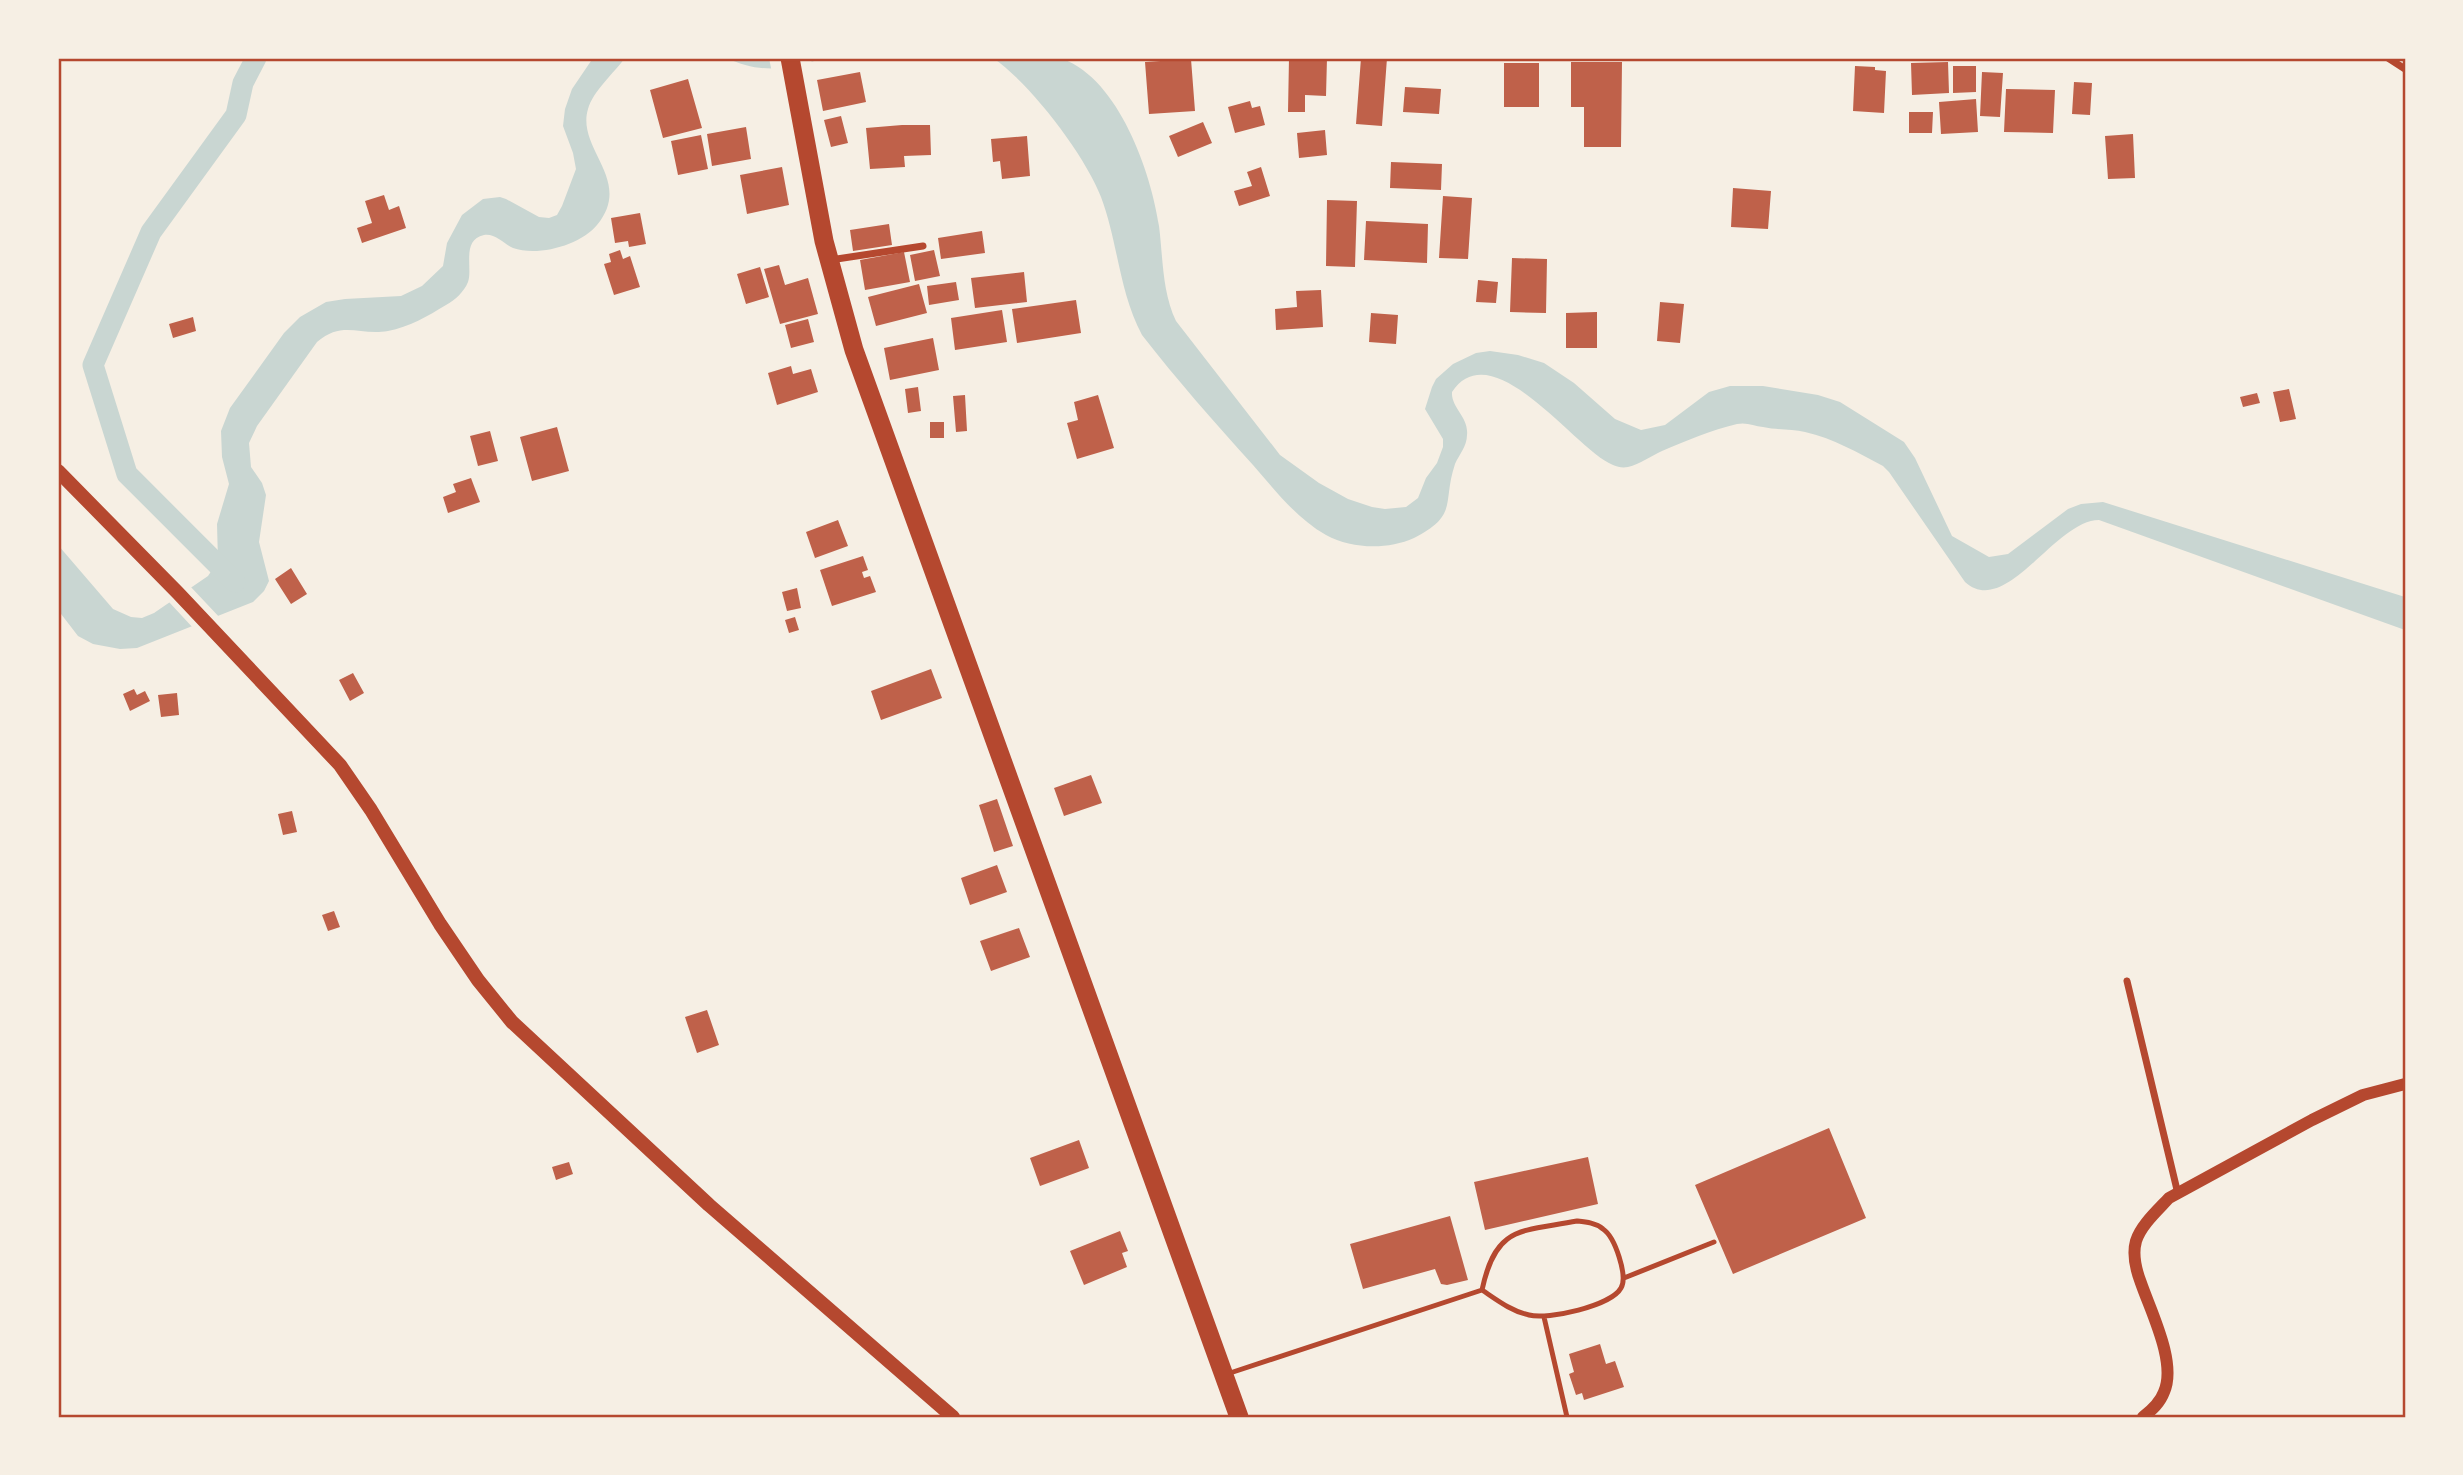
<svg xmlns="http://www.w3.org/2000/svg" width="2463" height="1475" font-family="'Work Sans',sans-serif">
	<style>
		.water { fill: #c9d6d2 }
		.pier { fill: #f6efe4 }
		.lines { fill: none; stroke-linecap: round; stroke-linejoin: round }
		.canal { stroke: #c9d6d2; stroke-width: 21 }
		.building { fill: #bf614a }
		.service { stroke: #b5482f; stroke-width: 5 }
		.minor { stroke: #b5482f; stroke-width: 7 }
		.tertiary { stroke: #b5482f; stroke-width: 12 }
		.secondary { stroke: #b5482f; stroke-width: 14 }
		.trunk { stroke: #b5482f; stroke-width: 19 }
		.neatline { fill: none; stroke: #b5482f; stroke-width: 2.5 }
	</style>
	<rect width="100%" height="100%" fill="#f6efe4"/>
	<!-- water -->
	<path class="water" d="M593,58h32c-11,15 -32,33 -37,51 -12,40 46,71 9,116 -16,20 -59,32 -84,23 -9,-4 -18,-15 -29,-13 -23,5 -11,33 -16,47 -4,10 -13,18 -22,23 -18,11 -37,22 -58,26 -29,5 -45,-11 -71,11l-60,84 -8,17 2,24 11,16 4,12 -7,47 10,39 -5,10 -11,11 -116,46 -17,1 -27,-5 -15,-8 -20,-26v-65l55,64 18,8 11,1 12,-5 54,-37 10,-15 -1,-37 12,-40 -7,-27 -1,-26 9,-23 54,-75 16,-16 26,-15 19,-3 56,-3 21,-10 21,-20 4,-23 15,-28 21,-16 17,-2 6,2 33,18 10,1 8,-3 5,-9 14,-37 -3,-16 -10,-27 2,-17 7,-20z
		M727,58h96c-32,12 -64,16 -96,0z
		M993,58c16,0 58,-4 70,1 56,21 88,113 96,167 4,31 3,66 17,95l104,134 39,28 29,16 24,8 13,2 21,-2 12,-9 8,-20 11,-15 6,-16v-8l-18,-30 7,-22 4,-8 17,-15 23,-11 14,-2 28,4 26,8 30,20 41,36 26,11 24,-5 44,-33 21,-6h33l55,9 22,7 64,40 11,16 37,78 37,21 19,-3 60,-45 13,-5 22,-2 302,95v33l-306,-110c-44,0 -93,99 -134,62l-76,-110 -6,-6c-25,-13 -50,-28 -78,-34 -13,-3 -28,-2 -42,-5 -9,-1 -16,-5 -26,-3 -25,6 -52,17 -75,27 -11,5 -22,13 -34,16 -6,1 -10,0 -15,-2 -37,-14 -120,-134 -161,-73 -1,16 17,25 15,43 0,11 -8,20 -12,29 -13,39 4,51 -41,74 -27,12 -62,11 -88,-3 -30,-17 -51,-45 -73,-70 -38,-42 -76,-85 -111,-130 -23,-43 -24,-93 -41,-138 -16,-42 -71,-114 -108,-139z"/>
	<!-- pier -->
	<path class="pier" d="M769,58h42l1,6 -40,9z
		M189,585l33,35 -27,10 -26,-28z"/>
	<g class="lines">
		<!-- canal -->
		<path class="canal" d="M235,582l-108,-108 -34,-109 58,-133 85,-117 7,-32 13,-25"/>
	</g>
	<!-- building -->
	<path class="building" d="M1289,58h38l-1,38 -21,-1v17h-17z
		M1361,58h26l-5,68 -26,-2z
		M1191,59l4,52 -46,3 -4,-52z
		M1571,62h51l-1,85h-37v-40h-13z
		M1948,62l1,31 -37,2 -1,-32z
		M1504,63h35v44h-35z
		M1855,66l20,1v3l11,1 -2,42 -31,-2z
		M1953,66h23v26l-23,1z
		M860,72l6,30 -43,9 -6,-31z
		M1982,72l21,1 -3,44 -20,-1z
		M688,79l14,49 -39,10 -13,-48z
		M2074,82l18,1 -2,32 -18,-1z
		M1405,87l36,2 -2,25 -36,-2z
		M2006,89l49,1 -2,43 -49,-1z
		M1976,99l2,33 -37,2 -2,-32z
		M1250,101l2,7 8,-2 5,19 -30,8 -7,-26z
		M1909,112h24l-1,21h-23z
		M841,116l7,27 -17,4 -7,-27z
		M1203,122l9,21 -34,14 -9,-21z
		M902,125h28l1,30 -27,1 1,11 -35,2 -4,-41z
		M746,127l5,32 -39,7 -5,-32z
		M1325,130l2,25 -28,3 -2,-25z
		M2133,134l2,44 -27,1 -3,-43z
		M701,135l7,34 -30,6 -7,-34z
		M1027,136l3,40 -28,3 -2,-18 -7,1 -2,-23z
		M1391,162l51,2 -1,26 -51,-2z
		M782,167l7,38 -42,9 -7,-39z
		M1261,167l9,29 -31,10 -5,-15 18,-5 -5,-14z
		M1733,188l38,3 -3,38 -37,-2z
		M384,195l5,15 10,-4 7,22 -44,15 -5,-15 15,-5 -7,-22z
		M1443,196l29,2 -4,61 -29,-1z
		M1327,200l30,1 -2,66 -29,-1z
		M640,213l6,31 -17,3 -1,-6 -13,2 -4,-25z
		M1366,221l62,3 -1,39 -63,-3z
		M889,224l3,21 -39,6 -3,-21z
		M982,231l3,22 -44,6 -3,-21z
		M620,250l3,9 7,-3 10,31 -26,8 -10,-31 7,-2 -2,-8z
		M934,250l6,26 -25,5 -5,-26z
		M904,252l6,30 -45,8 -5,-30z
		M1512,258l35,1 -1,54 -36,-1z
		M779,265l6,20 23,-7 10,36 -38,10 -16,-55z
		M760,267l9,30 -23,7 -9,-30z
		M1024,272l3,30 -52,6 -4,-30z
		M1478,280l20,2 -2,21 -20,-1z
		M956,282l3,18 -30,5 -2,-19z
		M919,284l8,29 -51,13 -8,-29z
		M1321,290l2,37 -47,3 -1,-21 22,-2 -1,-16z
		M1076,300l5,33 -64,10 -5,-34z
		M1660,302l24,2 -4,39 -23,-2z
		M1002,310l5,32 -52,8 -4,-32z
		M1597,312v36h-31v-35z
		M1371,313l27,2 -2,29 -27,-2z
		M193,317l3,14 -23,7 -4,-14z
		M808,319l6,23 -23,6 -6,-23z
		M933,338l6,32 -49,10 -6,-32z
		M791,366l2,8 18,-5 7,23 -41,13 -9,-32z
		M918,387l3,24 -13,2 -3,-24z
		M2289,389l7,30 -16,3 -7,-30z
		M2257,393l3,10 -17,4 -3,-10z
		M965,395l2,36 -11,1 -3,-36z
		M1098,395l16,53 -37,11 -10,-36 11,-3 -4,-18z
		M930,422h14v16h-14z
		M557,427l12,44 -37,10 -12,-44z
		M490,431l8,30 -20,5 -8,-30z
		M471,478l9,24 -32,11 -5,-16 13,-5 -3,-8z
		M838,520l10,26 -33,12 -9,-26z
		M863,556l5,14 -6,2 2,6 6,-2 6,16 -44,14 -12,-36z
		M291,568l16,26 -16,10 -16,-25z
		M797,588l4,20 -14,3 -5,-19z
		M795,617l4,13 -10,3 -4,-13z
		M931,669l11,29 -61,22 -10,-29z
		M353,673l11,20 -14,8 -11,-21z
		M134,689l3,6 8,-4 5,10 -20,10 -7,-17z
		M177,693l2,22 -18,2 -3,-22z
		M1091,775l11,28 -38,13 -10,-28z
		M997,799l16,47 -19,6 -15,-47z
		M292,811l5,21 -14,3 -5,-21z
		M997,865l10,27 -37,13 -9,-27z
		M334,911l6,16 -12,4 -6,-16z
		M1019,928l11,29 -39,14 -11,-30z
		M707,1010l12,35 -22,8 -12,-36z
		M1829,1128l37,90 -133,56 -38,-89z
		M1079,1140l10,28 -49,18 -10,-28z
		M1588,1157l10,47 -113,26 -11,-48z
		M569,1162l4,12 -17,6 -4,-13z
		M1450,1216l18,64 -21,5 -6,-1 -6,-15 -72,20 -13,-45z
		M1120,1231l8,20 -6,2 5,14 -43,18 -14,-34z
		M1600,1344l6,20 9,-3 9,26 -40,13 -2,-7 -6,2 -7,-21 5,-2 -5,-18z"/>
	<g class="lines">
		<!-- service -->
		<path class="service" d="M1577,1221c9,1 19,2 26,8 12,8 25,47 18,59 -10,18 -73,32 -92,27 -18,-4 -32,-15 -47,-25 14,-65 38,-58 95,-69z
			M1624,1278l90,-36
			M1544,1317l23,100
			M1227,1374l255,-84"/>
		<!-- minor -->
		<path class="minor" d="M2388,58l17,11
			M830,260l93,-14
			M2127,981l51,213"/>
		<!-- tertiary -->
		<path class="tertiary" d="M2143,1417c9,-7 17,-14 21,-25 13,-29 -13,-80 -23,-109 -5,-13 -9,-28 -5,-42 5,-16 22,-31 33,-43l143,-78 51,-25 42,-11"/>
		<!-- secondary -->
		<path class="secondary" d="M58,471l120,122 162,172 31,45 69,114 38,56 34,42 197,183 244,212"/>
		<!-- trunk -->
		<path class="trunk" d="M790,58l34,183 30,109 385,1067"/>
	</g>
	<!-- border -->
	<rect width="2463" height="1475" fill="none" stroke="#f6efe4" stroke-width="119"/>
	<rect x="60" y="60" width="2344" height="1356" class="neatline"/>
</svg>
